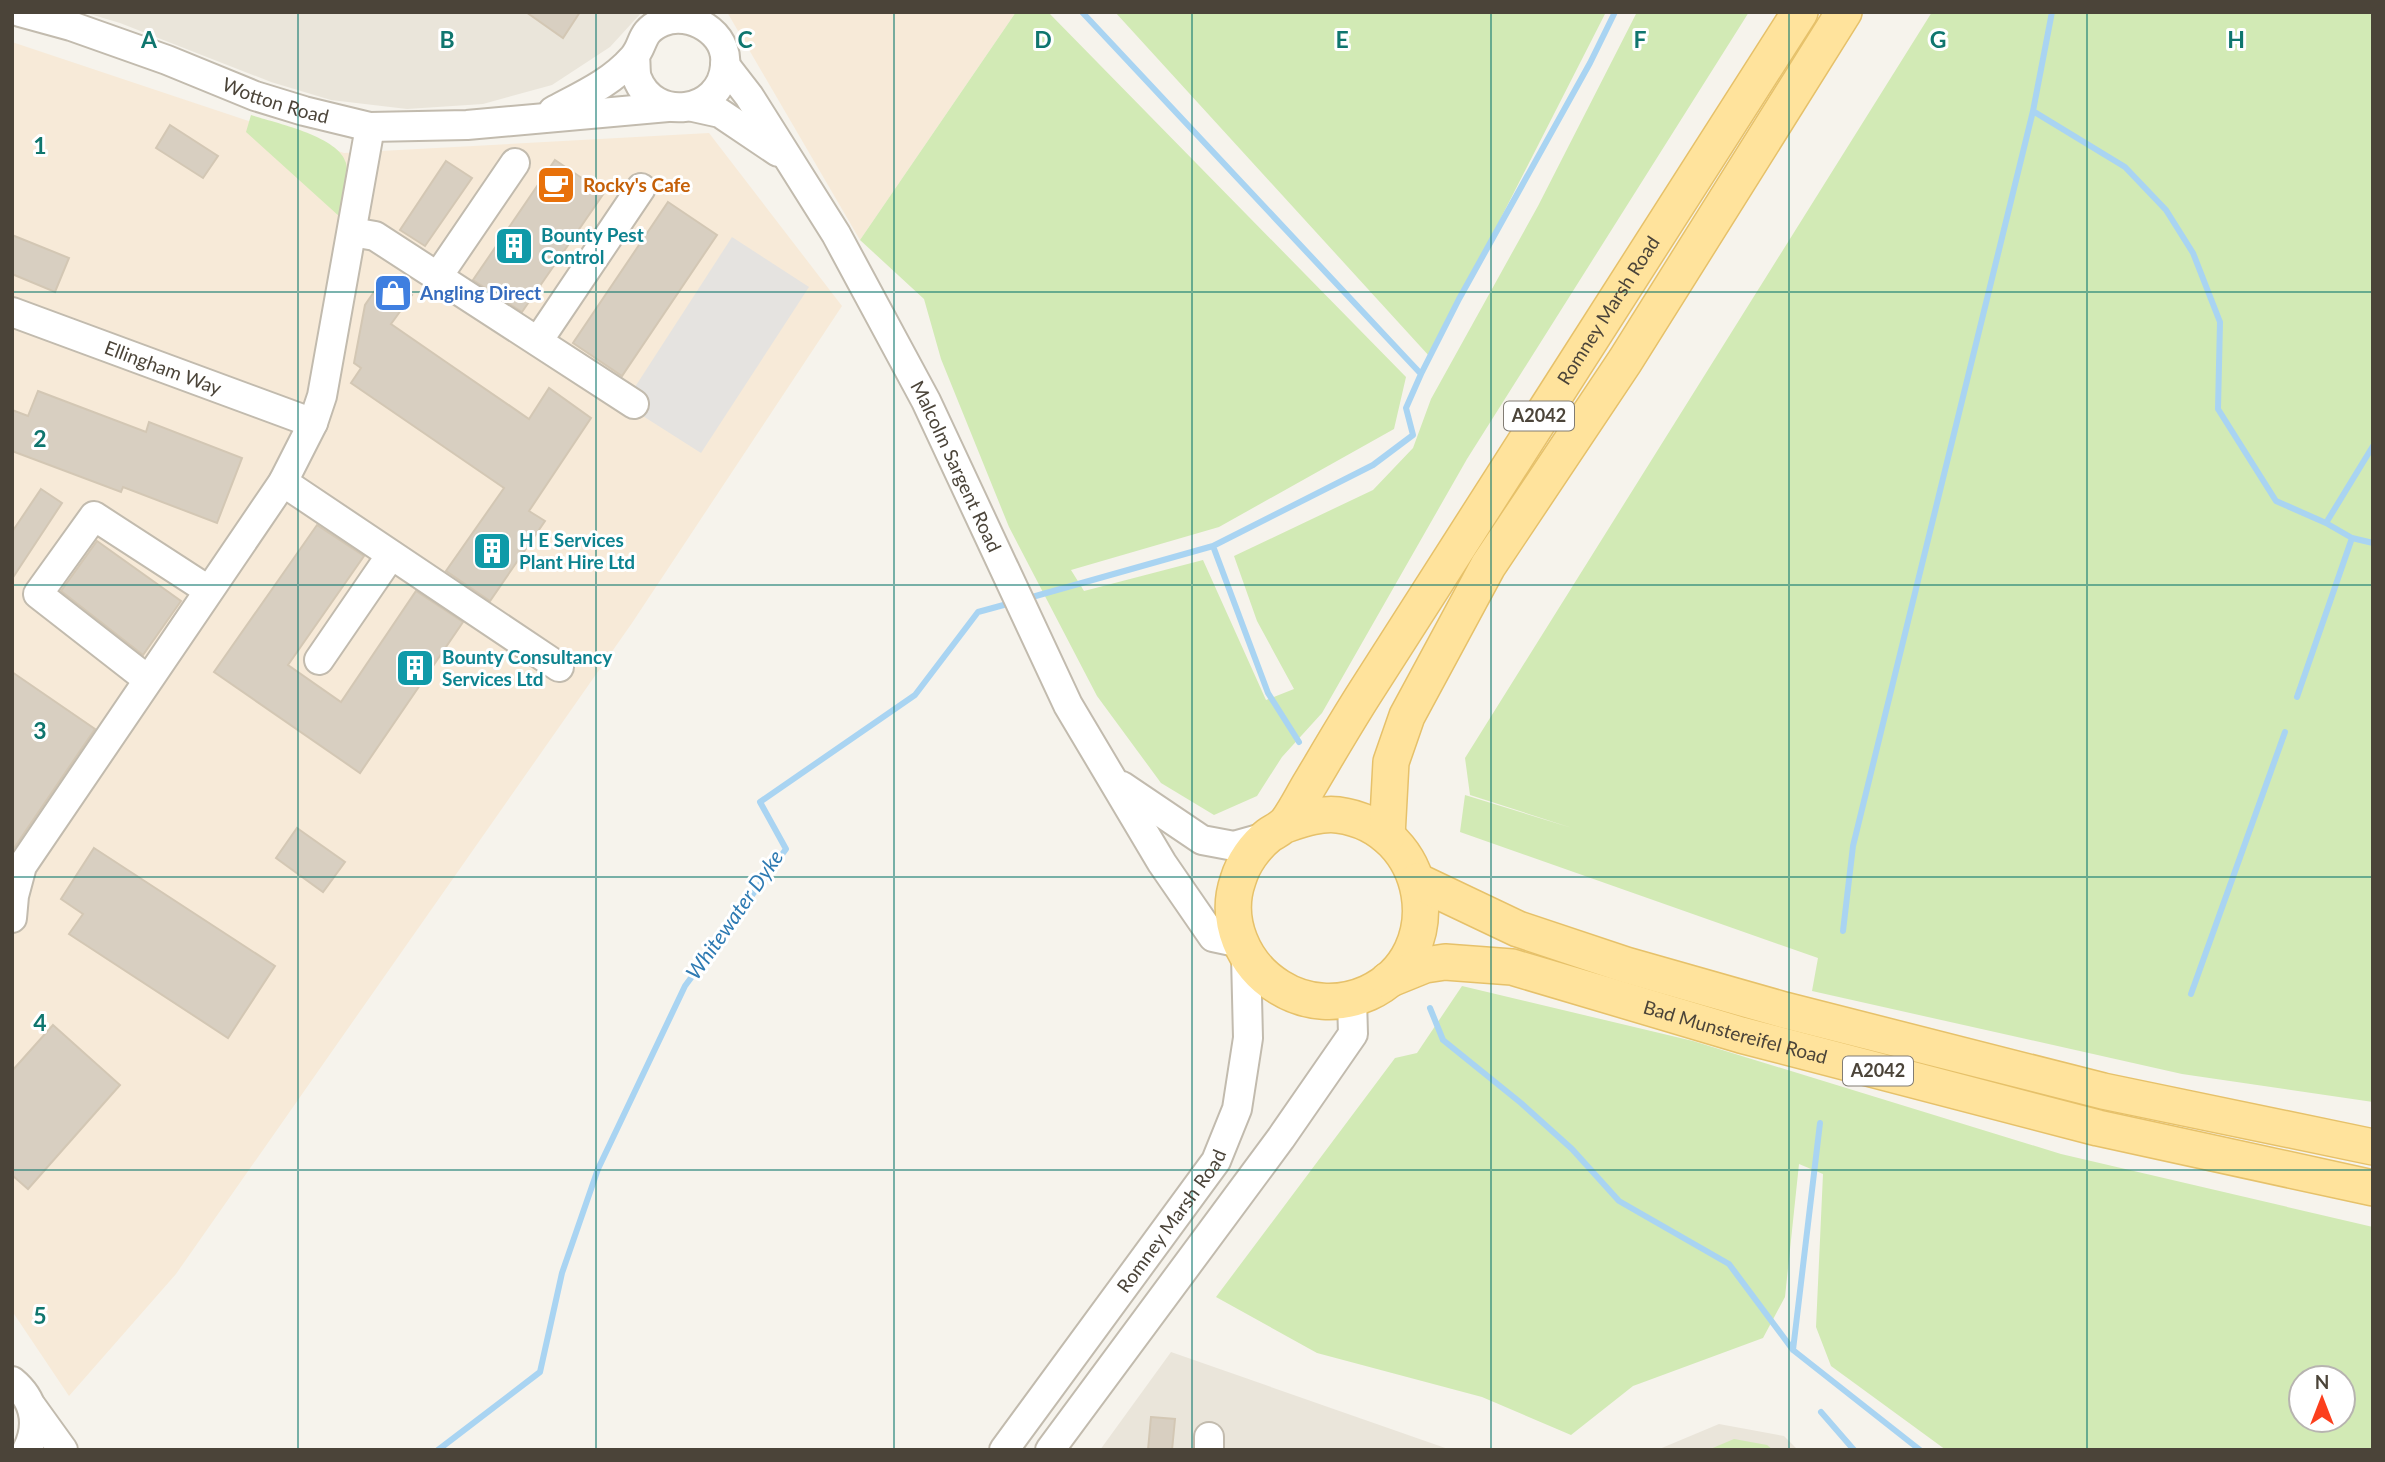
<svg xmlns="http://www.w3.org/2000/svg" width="2385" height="1462" font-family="Lato,sans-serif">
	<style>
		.residential { fill: #eae5da }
		.commercial { fill: #f7ead8 }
		.green { fill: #d2eab5; fill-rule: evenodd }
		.parking { fill: #e5e3e0 }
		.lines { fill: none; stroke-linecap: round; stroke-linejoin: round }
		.stream { stroke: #a9d4f2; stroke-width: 6 }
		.building { fill: #d8cfc1; stroke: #d3c7b4; stroke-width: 2 }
		.minor-casing { stroke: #c2bbae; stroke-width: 32 }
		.major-casing { stroke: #e6c16a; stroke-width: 38 }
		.minor { stroke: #fff; stroke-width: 28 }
		.major { stroke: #ffe39c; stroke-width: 35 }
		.grid { fill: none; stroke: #0f766e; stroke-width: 2; stroke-opacity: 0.55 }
		.labels { text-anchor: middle; stroke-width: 6; stroke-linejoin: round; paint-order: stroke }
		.shield { fill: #fff; stroke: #817c74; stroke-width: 2 }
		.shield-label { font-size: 18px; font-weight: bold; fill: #4b4439 }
		.street-label { font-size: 19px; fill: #4b4439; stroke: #fff }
		.food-label { font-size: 19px; font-weight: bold; fill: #c56008; stroke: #fff; text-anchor: start }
		.culture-label { font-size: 19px; font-weight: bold; fill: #0d838f; stroke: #fff; text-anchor: start }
		.shop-label { font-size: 19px; font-weight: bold; fill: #366cbe; stroke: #fff; text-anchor: start }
		.water-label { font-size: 21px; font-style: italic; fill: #2e7ab2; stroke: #fff }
		.grid-label { font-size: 23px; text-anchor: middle; font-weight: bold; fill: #0f766e; stroke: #fff; stroke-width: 6; stroke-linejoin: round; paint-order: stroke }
	</style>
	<rect width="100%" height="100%" fill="#f6f3ec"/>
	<!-- residential -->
	<path class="residential" d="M83,12h559l-32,35 -58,38 -69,19 -76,5 -76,-9 -60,-18 -151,-59z
		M1171,1352l280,98h-351z
		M1719,1424l65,12 14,14h-141z"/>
	<!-- commercial -->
	<path class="commercial" d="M727,12h289l-156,228z
		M12,42l332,111 365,-20 133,173 -210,317 -456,651 -107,122 -57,-85z"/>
	<!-- green -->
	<path class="green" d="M1016,12h32l358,365 -12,52 -175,98 -148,43 13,21 119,-31 63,140 28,-11 -37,-68 -23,-65 139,-66 40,-42 18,-49 107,-193 99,-194h112l-282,447 -145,254 -40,44 -25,39 -43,19 -53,-32 -64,-87 -88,-169 -68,-168 -17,-60 -64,-59z
		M1115,12h491l-176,345z
		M1932,12h441v1090l-191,-28 -370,-83 6,-33 -358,-126 5,-37 107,33 -102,-33 -5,-37z
		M251,115c24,8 88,21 95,48 4,17 -2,38 -6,54l-94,-85z
		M1462,986l231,55 368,113 312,73v223h-427l-115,-84 -15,-39 7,-153 -24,-10 -14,133 -22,41 -130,48 -62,49 -89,-38 -165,-44 -101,-56 179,-239 22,-5zM2301,1378h42v42h-42z
		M1734,1439l33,6 6,5h-65z"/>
	<!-- parking -->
	<path class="parking" d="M732,237l77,50 -108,166 -77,-49z"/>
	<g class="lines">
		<!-- stream -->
		<path class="stream" d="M1082,12l339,362
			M2033,111l92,56 41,43 27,43 27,69 -2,87 58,92 50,22 26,15 21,5
			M2326,523l47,-77
			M1213,546l55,147 31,49
			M1025,599l188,-53 160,-81 40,-30 -7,-27 15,-34 38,-75 131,-236 25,-51
			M2297,697l55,-159
			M1843,931l10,-85 180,-735 19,-99
			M2191,994l94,-262
			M1430,1008l13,32 78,63 51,46 47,52 110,63 64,86 127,100
			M1793,1350l27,-227
			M1821,1412l33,38
			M438,1450l102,-78 22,-99 36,-104 87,-183 101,-137 -26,-47 155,-107 63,-83 33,-9"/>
	</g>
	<!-- building -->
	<path class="building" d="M526,12h54l-17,26z
		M170,125l48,31 -15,22 -47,-30z
		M555,160l49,33 -82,119 -49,-32z
		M446,161l26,17 -47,68 -25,-16z
		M668,202l49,33 -95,141 -49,-33z
		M12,235l57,23 -14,34 -43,-18z
		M385,276l27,19 -21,29 55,38 83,57 20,-31 42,30 -62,93 16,10 -55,80 -44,-30 58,-83 -153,-105 10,-15 -7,-5 11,-58z
		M38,391l108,41 3,-10 93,36 -25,65 -94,-36 -2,5 -109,-41v-41l16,6z
		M41,489l21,14 -50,76v-47z
		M317,525l47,31 -76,109 53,37 75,-111 47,31 -103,151 -146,-101z
		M97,541l84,60 -38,54 -82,-64z
		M12,672l83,57 -83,122z
		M297,828l48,34 -22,30 -47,-34z
		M94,848l181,118 -47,72 -159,-104 14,-20 -22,-15z
		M53,1025l67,60 -92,104 -16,-14v-104z
		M1151,1417l24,2 -3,31h-24z"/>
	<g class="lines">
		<defs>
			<g id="minor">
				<path id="s1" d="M20,12l51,14 96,34 88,36 49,15 66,16 97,-2 201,-18"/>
				<path id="s2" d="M725,65l24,31 87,138 90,167 142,304 94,158 51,74 28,6"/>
				<path d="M693,107l27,6 58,39"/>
				<path d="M553,111c28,-15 58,-28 80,-53 12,-13 6,-26 29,-36 28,-12 67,11 63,44 -4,48 -71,57 -88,12 -2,-6 -1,-15 -2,-22"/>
				<path d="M352,232l23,4 259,168"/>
				<path d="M438,276l77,-113"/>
				<path id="s3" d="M12,312l301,111"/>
				<path d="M538,341l103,-153"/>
				<path d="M283,482l276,185"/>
				<path d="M319,660l72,-105"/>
				<path d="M147,679l-109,-85 56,-78 114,74"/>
				<path d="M1122,786l80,54 32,6 32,-9"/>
				<path d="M12,918l2,-22 8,-30 261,-384 30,-59 9,-27 48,-269"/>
				<path d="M12,1381c22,18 28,43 15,69"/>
				<path d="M32,1407l31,43"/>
				<path id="s4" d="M1004,1450l212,-289 21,-52 11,-71 -2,-82"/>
				<path d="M1050,1450l231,-312 72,-104 -1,-35"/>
				<path d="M1209,1450v-13"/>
			</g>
			<g id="major">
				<path id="s5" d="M1285,825c18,-6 35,-12 53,-10 92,12 114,139 30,178 -29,13 -62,11 -89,-6 -36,-22 -55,-67 -41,-107 5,-17 17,-34 31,-45 6,-4 13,-7 18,-13 9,-12 16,-27 24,-40 19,-32 37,-63 57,-94 142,-226 287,-451 432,-676"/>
				<path d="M1387,836l4,-74 16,-46 81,-150 137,-205 219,-349"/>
				<path d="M1417,881l101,48 108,36 158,45 319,81 270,56"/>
				<path id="s6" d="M1388,980l37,-15 20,-3 67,5 229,68 357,93 275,60"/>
			</g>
		</defs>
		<!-- minor casing -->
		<use href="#minor" class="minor-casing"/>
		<!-- major casing -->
		<use href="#major" class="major-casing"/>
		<!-- minor -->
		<use href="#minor" class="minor"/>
		<!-- major -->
		<use href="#major" class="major"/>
	</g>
	<!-- grid -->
	<path class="grid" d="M298,12v1438M596,12v1438M894,12v1438M1192,12v1438M1491,12v1438M1789,12v1438M2087,12v1438M12,292h2361M12,585h2361M12,877h2361M12,1170h2361"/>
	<!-- icons -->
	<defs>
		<symbol id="cafe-square" viewBox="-11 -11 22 22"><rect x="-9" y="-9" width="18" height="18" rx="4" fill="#e8710a" stroke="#fff"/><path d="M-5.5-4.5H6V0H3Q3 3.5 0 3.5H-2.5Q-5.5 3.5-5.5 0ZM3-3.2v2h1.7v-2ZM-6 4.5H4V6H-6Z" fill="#fff"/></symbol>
		<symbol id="building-square" viewBox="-11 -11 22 22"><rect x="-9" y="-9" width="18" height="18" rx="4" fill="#0f9aa8" stroke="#fff"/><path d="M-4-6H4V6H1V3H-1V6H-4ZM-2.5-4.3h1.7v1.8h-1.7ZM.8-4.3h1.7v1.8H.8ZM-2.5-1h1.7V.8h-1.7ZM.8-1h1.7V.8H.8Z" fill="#fff"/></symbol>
		<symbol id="shop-square" viewBox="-11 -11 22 22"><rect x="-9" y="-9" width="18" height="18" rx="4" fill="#3f7fe0" stroke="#fff"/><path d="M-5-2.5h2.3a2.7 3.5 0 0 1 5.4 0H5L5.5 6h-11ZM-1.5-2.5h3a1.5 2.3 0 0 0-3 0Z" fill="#fff"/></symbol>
	</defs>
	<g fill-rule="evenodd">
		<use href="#cafe-square" x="534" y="163" width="44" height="44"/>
		<use href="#building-square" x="492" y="224" width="44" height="44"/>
		<use href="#shop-square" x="371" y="271" width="44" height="44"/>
		<use href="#building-square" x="470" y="529" width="44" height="44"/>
		<use href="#building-square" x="393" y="646" width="44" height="44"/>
	</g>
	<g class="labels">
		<!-- shield labels -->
		<g class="shield">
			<rect x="1504" y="401.5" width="70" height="29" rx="5"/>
			<rect x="1843" y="1056.5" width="70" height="29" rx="5"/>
		</g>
		<g class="shield-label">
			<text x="1539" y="422">A2042</text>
			<text x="1878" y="1077">A2042</text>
		</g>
		<!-- street labels -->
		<g class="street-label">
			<text dy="7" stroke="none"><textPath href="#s1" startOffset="271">Wotton Road</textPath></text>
			<text dy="7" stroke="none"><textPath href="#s5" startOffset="1194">Romney Marsh Road</textPath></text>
			<text dy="7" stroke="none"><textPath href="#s3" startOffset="161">Ellingham Way</textPath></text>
			<text dy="7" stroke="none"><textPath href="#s2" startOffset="464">Malcolm Sargent Road</textPath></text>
			<text dy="7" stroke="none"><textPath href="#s6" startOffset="360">Bad Munstereifel Road</textPath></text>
			<text dy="7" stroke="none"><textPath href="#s4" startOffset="284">Romney Marsh Road</textPath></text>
		</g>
		<!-- food labels -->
		<g class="food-label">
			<text x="583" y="192">Rocky's Cafe</text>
		</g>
		<!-- culture labels -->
		<g class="culture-label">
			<text x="541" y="242">Bounty Pest<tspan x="541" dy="22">Control</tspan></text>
			<text x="519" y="547">H E Services<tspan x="519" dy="22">Plant Hire Ltd</tspan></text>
			<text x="442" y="664">Bounty Consultancy<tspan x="442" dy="22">Services Ltd</tspan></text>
		</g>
		<!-- shop labels -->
		<g class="shop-label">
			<text x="420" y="300">Angling Direct</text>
		</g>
		<!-- water labels -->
		<g class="water-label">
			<text transform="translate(735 915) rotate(-55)" y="7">Whitewater Dyke</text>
		</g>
	</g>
	<g class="grid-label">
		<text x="149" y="48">A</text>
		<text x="447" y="48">B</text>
		<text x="745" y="48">C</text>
		<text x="1043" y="48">D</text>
		<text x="1342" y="48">E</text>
		<text x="1640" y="48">F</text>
		<text x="1938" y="48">G</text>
		<text x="2236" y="48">H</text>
		<text x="40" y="154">1</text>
		<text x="40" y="447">2</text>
		<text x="40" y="739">3</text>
		<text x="40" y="1031">4</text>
		<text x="40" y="1324">5</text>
	</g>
	<!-- border -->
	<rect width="2385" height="1462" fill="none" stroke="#4b4439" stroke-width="28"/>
	<!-- north arrow -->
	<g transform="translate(2322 1399)"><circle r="33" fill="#ffffff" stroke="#b7b4b0" stroke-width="2"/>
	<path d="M0-5L12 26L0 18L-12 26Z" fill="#fc3f1d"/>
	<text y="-10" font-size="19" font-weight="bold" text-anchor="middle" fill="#4b4439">N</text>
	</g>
</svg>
